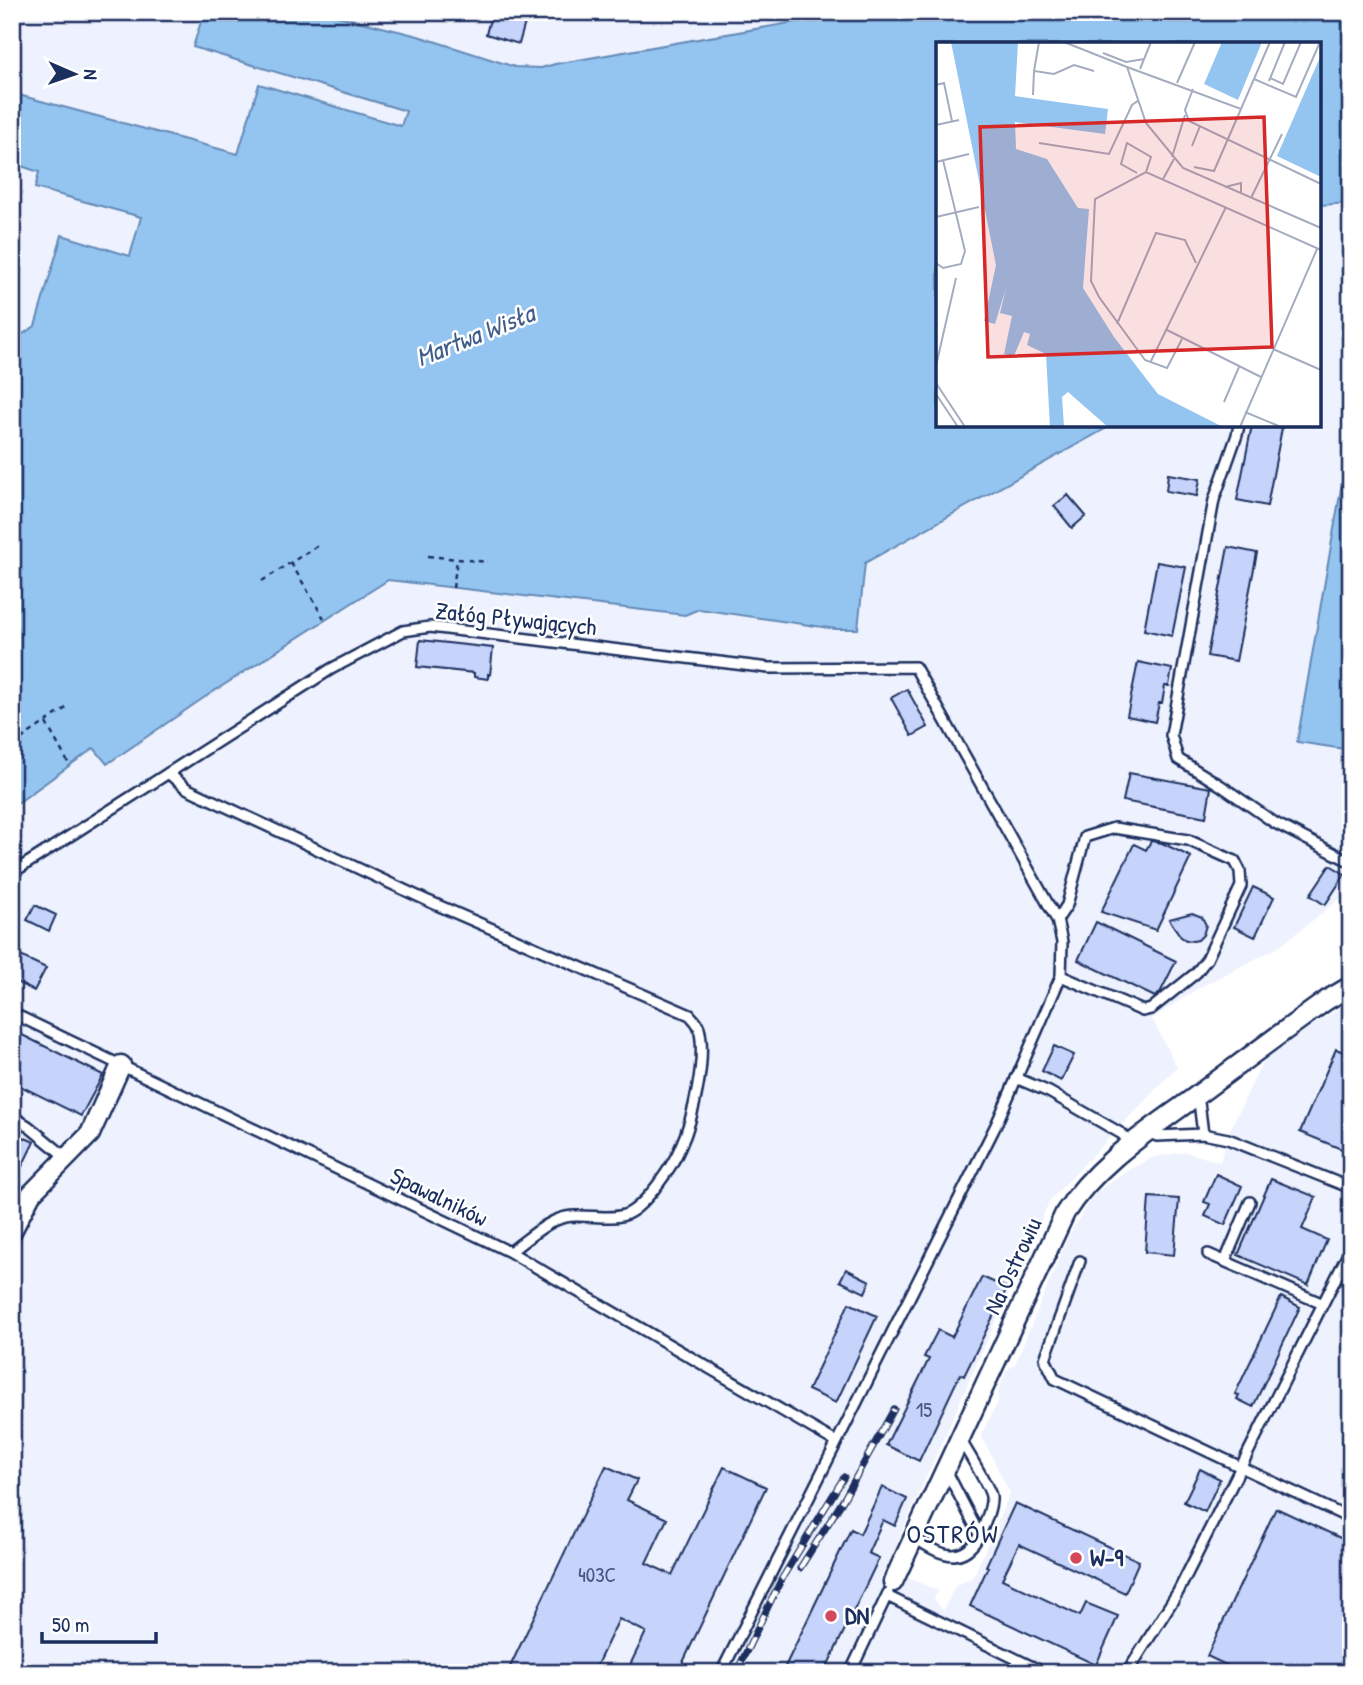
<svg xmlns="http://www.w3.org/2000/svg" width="1363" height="1685" font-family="'Patrick Hand',sans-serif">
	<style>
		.built { fill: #eef2fe }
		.water { fill: #94c5f0; stroke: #6489b6; stroke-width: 2 }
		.building { fill: #c6d4fb; stroke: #1b2f5e; stroke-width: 2 }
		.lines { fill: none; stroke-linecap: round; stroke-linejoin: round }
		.lane-casing { stroke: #1b2f5e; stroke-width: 14 }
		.street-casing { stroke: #1b2f5e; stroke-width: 23 }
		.path { stroke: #1b2f5e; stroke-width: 2.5; stroke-dasharray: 5 5; stroke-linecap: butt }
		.lane { stroke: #fff; stroke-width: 9 }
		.street { stroke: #fff; stroke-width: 18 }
		.rail-casing { stroke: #1b2f5e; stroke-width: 7 }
		.rail { stroke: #fff; stroke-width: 4.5; stroke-dasharray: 13; stroke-linecap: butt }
		.poi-dot { fill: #d1495b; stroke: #fff; stroke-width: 2.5 }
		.labels { text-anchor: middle; stroke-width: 5; stroke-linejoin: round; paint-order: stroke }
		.number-label { font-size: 21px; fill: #465885 }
		.street-label { font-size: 24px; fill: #1b2f5e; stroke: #fff }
		.poi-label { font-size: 24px; font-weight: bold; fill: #1b2f5e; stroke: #fff; text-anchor: start }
		.water-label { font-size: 26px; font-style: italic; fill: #3f5c8a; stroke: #fff }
		.neighbourhood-label { font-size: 26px; letter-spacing: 2px; fill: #1b2f5e; stroke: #fff }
		.inset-road { fill: none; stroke: #a4acbf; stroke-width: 2 }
		.view { fill: #d62828; fill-opacity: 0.15; stroke: #d62828; stroke-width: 3.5 }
		.inset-edge { fill: none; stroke: #1b2f5e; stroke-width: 3.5 }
	</style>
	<rect width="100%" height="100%" fill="#fff"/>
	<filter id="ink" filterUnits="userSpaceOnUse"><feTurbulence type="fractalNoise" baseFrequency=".0143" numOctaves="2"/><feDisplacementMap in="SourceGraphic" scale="14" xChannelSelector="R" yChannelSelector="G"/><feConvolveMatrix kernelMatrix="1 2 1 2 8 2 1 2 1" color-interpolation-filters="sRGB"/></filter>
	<g filter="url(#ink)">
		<!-- built -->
		<path class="built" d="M12,12h192l-11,35 213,63 -4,16 -142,-42 -21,70 -224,-60 -3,8z
			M322,12h531l-298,52 -14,4 -26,-1 -97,-31z
			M12,163l27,9 -4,16 106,29 -11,39 -80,16 -15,54 -23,15z
			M1351,203v687l-72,57 -79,40 -48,32 25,48 -127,133 -150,336 -7,19 -12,23 22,10 5,-10 31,13 -5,7 9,13 12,-25 18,-9 37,-84 -29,-58 17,-33v-11l9,-21 8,-6 54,-129 25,-41 26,-19 34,-18 32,-5 34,10 10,-32 33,-69 42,-31 46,-29v672h-1339v-866l82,-59 14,15 97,-66 183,-117 297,35 13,-6 138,20h22l7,-66 247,-138h207v-220z"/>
		<!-- water -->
		<path class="water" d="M204,12h118l96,24 97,31 26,1 14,-4 298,-52h498v191l-32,2v-161h-381v381h174l-247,138 -7,66h-22l-137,-20 -14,6 -297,-35 -183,117 -98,67 -13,-16 -82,59v-466l23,-15 27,-91 68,21 11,-39 -106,-29 4,-16 -27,-9v-61l3,-8 223,60 21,-70 142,42 5,-15 -213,-64z
			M1351,431v319l-54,-8z"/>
		<!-- building -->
		<path class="building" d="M492,12h36l-9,32 -33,-10z
			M1252,425h17l13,3 -15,78 -30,-6z
			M1168,474l32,5 -3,17 -31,-5z
			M1068,495l18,21 -14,12 -18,-22z
			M1228,547l29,6 -21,108 -29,-5z
			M1157,562l29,5 -14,69 -28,-6z
			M420,640l73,8 -3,27 -2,-1v5l-14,-2v-4l-57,-6z
			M1138,662l34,7 -3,17h-4l-3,17h-3l-4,19 -28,-6z
			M907,689l21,38 -16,9 -21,-38z
			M1129,773l82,15 -5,29 -83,-16z
			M1151,841l11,2 29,14 -35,73 -55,-18 33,-68 12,6z
			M1330,865l15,9 -20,31 -15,-10z
			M1253,887l21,10 -19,40 -21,-10z
			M35,905l21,10 -7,16 -22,-11z
			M1192,913l10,4 4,8 -3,10 -5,5 -5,1 -7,-1 -5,-3 -12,-18z
			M1096,922l80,39 -16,32 -5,4 -77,-37z
			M12,952l34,16 -12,23 -22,-11z
			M12,1030l91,45 -22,41 -69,-34z
			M1054,1046l20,9 -13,26 -19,-10z
			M1336,1049l15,6v98l-51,-21z
			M17,1134l17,8 -22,45v-42z
			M1216,1174l26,12 -17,39 -20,-9 5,-12 -6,-2z
			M1271,1179l45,18 -14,32 25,11 -19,45 -70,-30z
			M1149,1197l30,2 -5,56 -29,-3z
			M846,1269l24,12 -5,12 -25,-12z
			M982,1277l25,11 -43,88 -4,-2 -41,87 -33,-16 43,-86 -5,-2 14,-27 14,7z
			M1281,1297l19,10 -47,100 -16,-8 2,-4 -4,-1z
			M849,1303l28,13 -41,87 -28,-13z
			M606,1466l31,14 -10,20 40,19 -21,44 26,12 52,-108 42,20 -88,186h-52l20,-41 -27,-13 -26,54h-86z
			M1200,1469l20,10 -15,33 -21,-10z
			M882,1487l25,12 -12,27 -12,-6 -15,33 11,5 -55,115h-42l69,-144 9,5z
			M1015,1503l124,58 -14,32 -106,-49 -17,35 78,37 6,-13 32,13 -22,49 -126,-59 18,-39 -2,-1z
			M1276,1508l75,35v130h-108l-36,-17z"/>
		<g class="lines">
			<defs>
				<path id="lane" d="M1239,425l-2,10 -23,65 -43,235 7,24 42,26 55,38 76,39
					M168,773l18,15 242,113 262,114c4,5 8,8 9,13 8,31 -6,92 -19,120 -8,19 -34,57 -53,66 -19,8 -48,-3 -68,5 -14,4 -37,24 -49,33
					M12,873l319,-204 72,-38 27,-4 339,41 146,-1 142,253 5,22 -1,34 -65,149 -275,548
					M1057,920l10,-15 18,-68 29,-9 74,12 47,21 5,10 1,15 -34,73 -11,14 -45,36 -8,2 -82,-35
					M12,1013l498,239 326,190
					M1016,1078l33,14 73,42 9,11
					M1198,1094l5,40
					M12,1116l16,10 39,32
					M1147,1132l10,4 46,-2 25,5 123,49
					M1208,1254l115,50
					M1080,1261l-35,98 10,20 296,140
					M1225,1261l25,-59
					M946,1470l34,66
					M914,1537c32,24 55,28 71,-14 3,-9 7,-17 6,-27 -2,-10 -24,-45 -31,-57
					M887,1596l158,77
					M850,1673l38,-80
					M1127,1673l51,-81 173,-344"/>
				<path id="street" d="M12,1231l19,-37 59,-60 31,-69
					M893,1582l172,-369c30,-48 82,-81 127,-114 45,-33 90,-67 135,-99l24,-14"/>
			</defs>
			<!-- lane casing -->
			<use href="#lane" class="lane-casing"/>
			<!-- street casing -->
			<use href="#street" class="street-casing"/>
			<!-- path -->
			<path class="path" d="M428,556l60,6
				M291,563l34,57
				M262,581l58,-37
				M453,588l4,-28
				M46,723l24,43
				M21,739l48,-33"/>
			<!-- lane -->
			<use href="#lane" class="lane"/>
			<!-- street -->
			<use href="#street" class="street"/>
			<defs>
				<path id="rail" d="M800,1568l42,-66 52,-93
					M736,1673l45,-93 63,-103"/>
			</defs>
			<!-- rail casing -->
			<use href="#rail" class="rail-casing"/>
			<!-- rail -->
			<use href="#rail" class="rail"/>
		</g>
	</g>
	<!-- markers -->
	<g class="poi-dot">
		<circle cx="1076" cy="1558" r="7"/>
		<circle cx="831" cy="1616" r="7"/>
	</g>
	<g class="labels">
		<!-- number labels -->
		<g class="number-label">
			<text x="924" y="1417">15</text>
			<text x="597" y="1582">403C</text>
		</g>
		<!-- street labels -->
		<g class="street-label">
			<text transform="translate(516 619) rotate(6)" y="8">Załóg Pływających</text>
			<text transform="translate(439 1197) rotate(26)" y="8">Spawalników</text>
			<text transform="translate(1013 1266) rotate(-65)" y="8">Na Ostrowiu</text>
		</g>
		<!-- poi labels -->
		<g class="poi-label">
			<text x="1090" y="1566">W-9</text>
			<text x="845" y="1624">DN</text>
		</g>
		<!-- water labels -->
		<g class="water-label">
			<text transform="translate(475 335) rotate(-22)" y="9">Martwa Wisła</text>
		</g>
		<!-- neighbourhood labels -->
		<g class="neighbourhood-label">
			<text x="953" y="1543">OSTRÓW</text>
		</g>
	</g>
	<!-- overview -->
	<g transform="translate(936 42)">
		<rect width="385" height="385" fill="#fff"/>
		<path d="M15,0h67l-3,54 93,13 -3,25 -90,-12 1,27 31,10 31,49 11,1 -6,79 31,49 44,57 65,33h-115l-40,-35 -6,5 2,30h-14l-4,-73 -19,-9 3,-11 -6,-2 -10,24 -10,-2 8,-38 -12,-3 6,-25 -11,36 -11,-3 12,-56zM286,0h40l-24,58 -34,-16zM385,13v122l-44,-21z" fill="#94c5f0"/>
		<path class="inset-road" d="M103,0l-5,29 20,3 20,-9 20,6M128,0l63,25 19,56 37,45 138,60M167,11l23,9 18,-3M191,25l114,42 29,-67M204,27l11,-27M334,36l13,6 18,-42M318,37l42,18 24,-55M333,39l16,-39M241,41l18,-41M0,43l8,-2 8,38M257,47l-8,21 4,11 132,63M97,53l1,-24M0,83l23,-5M103,101l70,11 23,-49 7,-5M256,104l8,-20M236,115l13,-42M0,120l33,-8M258,125l20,4 27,-62M201,131l-16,-9 6,-21 24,14 -5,15M227,137l11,-20M289,145l16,-4v11M315,156l31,-64M0,175l43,-10M0,221l7,5 18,-4 4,-13 -22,-91M181,282l39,-91 29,7 11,23M231,288l94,47M246,297l-15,29 -22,-8 -46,-63 -8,-16 4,-82 51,-27 175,78M337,307l48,21M215,319l75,-154M0,324l20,-88M0,341l29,44M0,352l22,33M288,360l15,-35M309,370l36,15M304,385l77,-178"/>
		<path class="view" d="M328,75l8,230 -284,10 -8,-230z"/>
		<rect width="385" height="385" class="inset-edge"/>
	</g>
	<!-- margin -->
	<rect width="1363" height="1685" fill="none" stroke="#fff" stroke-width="42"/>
	<rect x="21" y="21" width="1321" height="1643" fill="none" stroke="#1b2f5e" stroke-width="2.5" filter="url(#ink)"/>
	<!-- north arrow -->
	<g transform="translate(74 74) rotate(92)" stroke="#ffffff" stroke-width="5" paint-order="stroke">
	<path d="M0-5L12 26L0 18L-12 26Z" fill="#1b2f5e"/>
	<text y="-10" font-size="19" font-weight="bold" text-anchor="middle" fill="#1b2f5e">N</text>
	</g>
	<!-- scale -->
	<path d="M42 1632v10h114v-10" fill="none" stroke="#1b2f5e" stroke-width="3.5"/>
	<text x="52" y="1632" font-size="21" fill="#1b2f5e" stroke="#ffffff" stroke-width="5" paint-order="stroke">50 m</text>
</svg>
